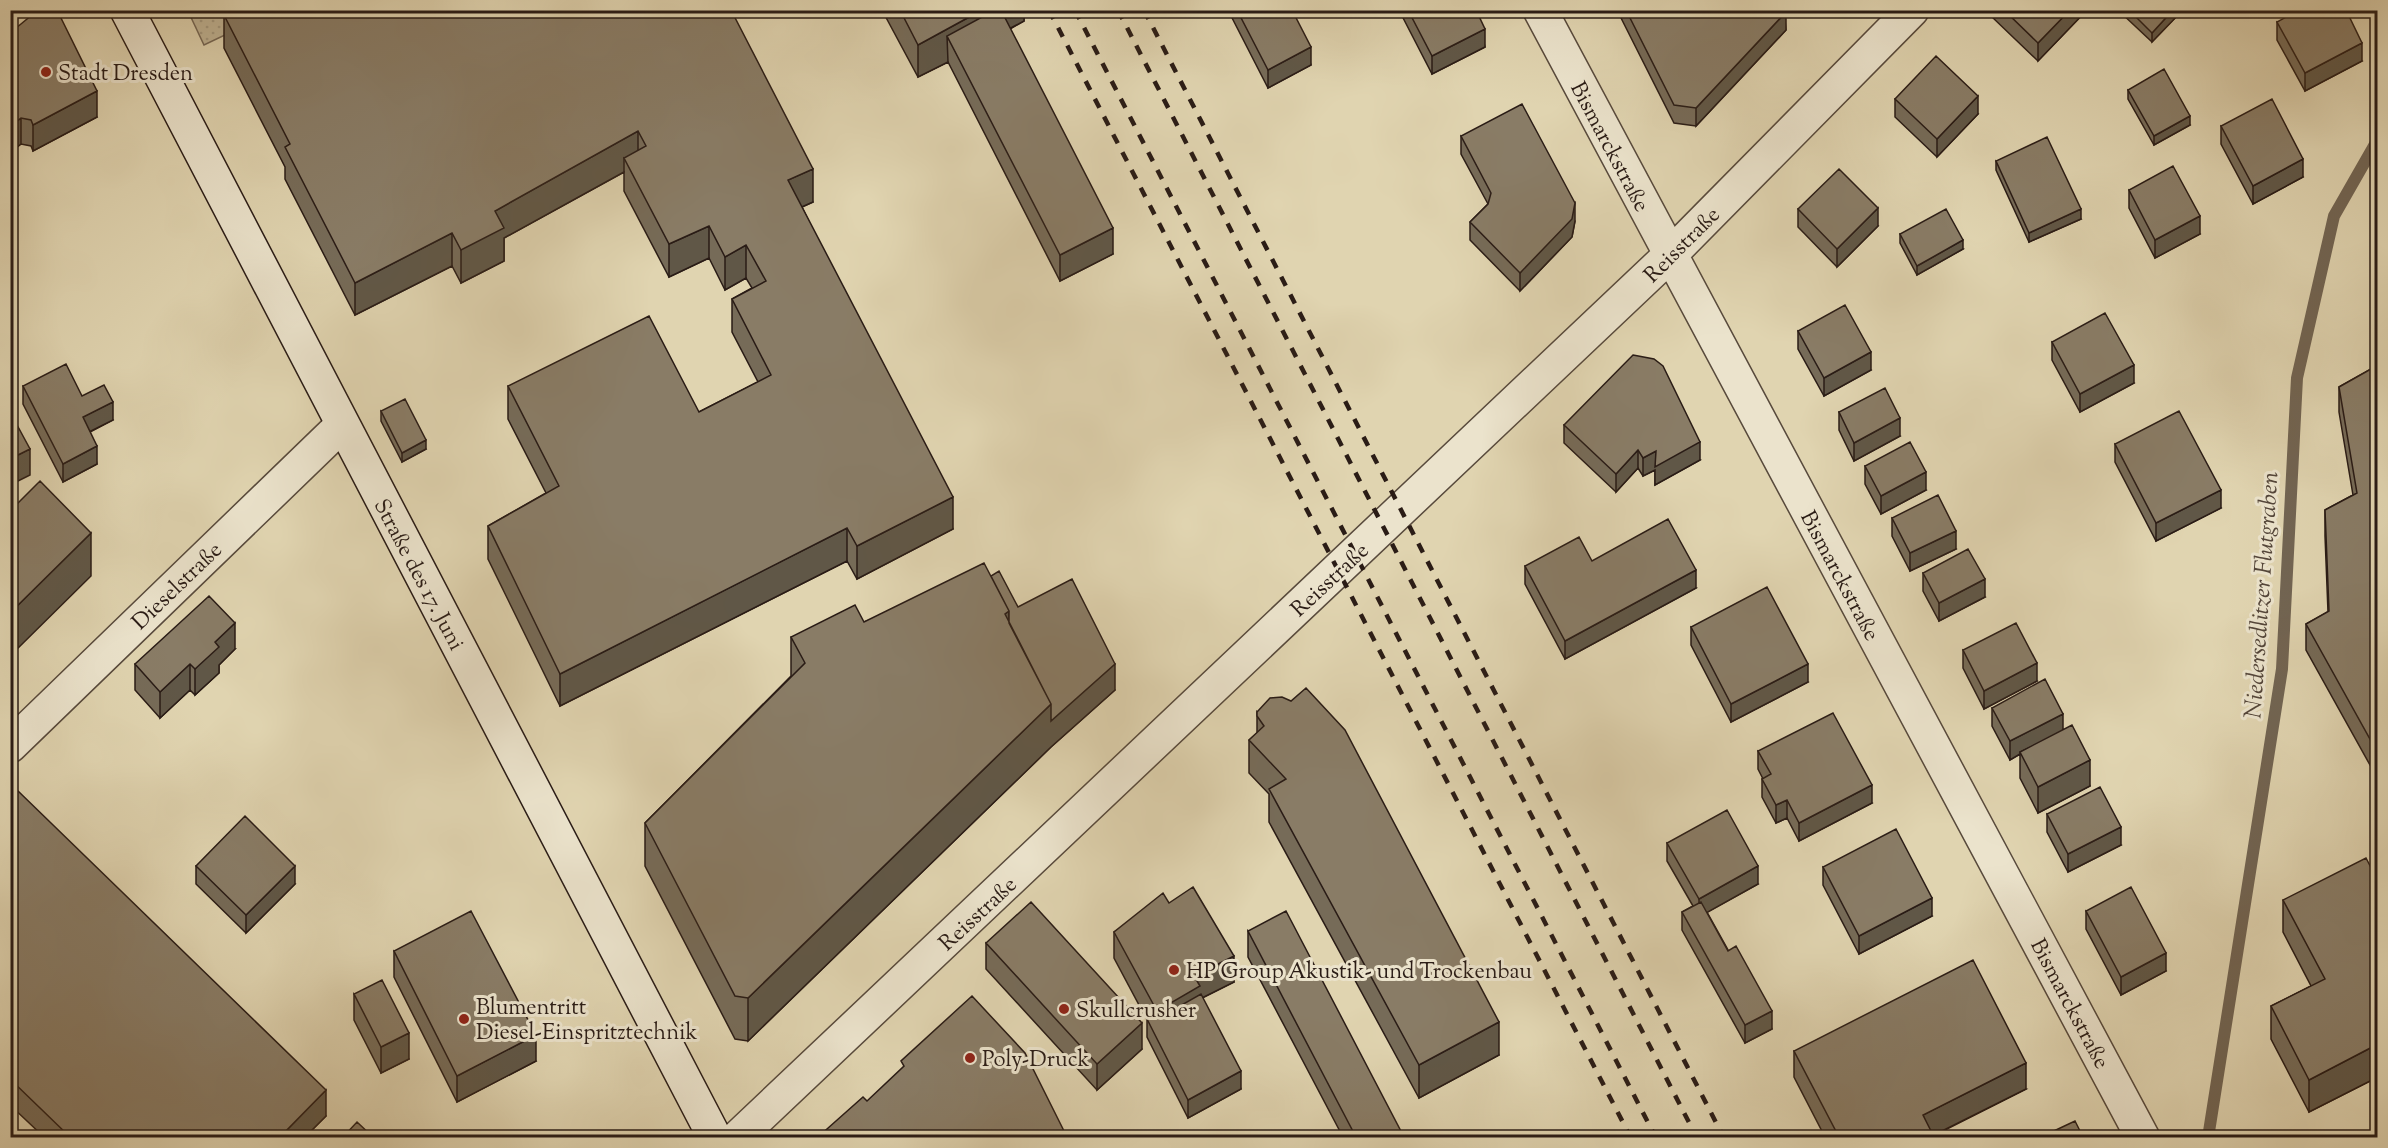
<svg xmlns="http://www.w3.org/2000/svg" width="2388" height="1148" font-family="'Sorts Mill Goudy',serif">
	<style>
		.grass { fill: url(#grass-dots); stroke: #766856; stroke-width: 1.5 }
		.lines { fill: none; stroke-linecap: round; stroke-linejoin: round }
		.stream { stroke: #726553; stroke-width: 12 }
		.street-casing { stroke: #584a3c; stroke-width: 36 }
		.secondary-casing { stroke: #2a1c16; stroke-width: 36 }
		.street { stroke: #ebe3cc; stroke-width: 33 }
		.secondary { stroke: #ebe3cc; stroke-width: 33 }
		.rail { stroke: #2a1c16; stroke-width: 4.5; stroke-dasharray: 10 10; stroke-linecap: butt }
		.wall { fill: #766b58; stroke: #2a1c16; stroke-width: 1.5 }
		.shaded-wall { fill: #605747; stroke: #2a1c16; stroke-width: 1.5 }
		.building { fill: #897c66; stroke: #2a1c16; stroke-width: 1.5 }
		.poi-dot { fill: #8f2418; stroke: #ebe3cc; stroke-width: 2 }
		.labels { text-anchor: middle; stroke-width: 6; stroke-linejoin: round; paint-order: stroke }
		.poi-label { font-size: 22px; fill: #2a1c16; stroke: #ebe3cc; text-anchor: start }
		.street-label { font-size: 22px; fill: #2a1c16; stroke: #ebe3cc }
		.water-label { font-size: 24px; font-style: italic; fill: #54463a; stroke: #ebe3cc }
	</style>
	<defs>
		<pattern id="grass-dots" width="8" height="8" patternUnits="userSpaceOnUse" patternTransform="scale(1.5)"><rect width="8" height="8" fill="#c1b596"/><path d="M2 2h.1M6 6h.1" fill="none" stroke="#a69b81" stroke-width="1.8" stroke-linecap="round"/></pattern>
	</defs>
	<rect width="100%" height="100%" fill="#e0d4b0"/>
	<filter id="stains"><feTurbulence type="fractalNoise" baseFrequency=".00333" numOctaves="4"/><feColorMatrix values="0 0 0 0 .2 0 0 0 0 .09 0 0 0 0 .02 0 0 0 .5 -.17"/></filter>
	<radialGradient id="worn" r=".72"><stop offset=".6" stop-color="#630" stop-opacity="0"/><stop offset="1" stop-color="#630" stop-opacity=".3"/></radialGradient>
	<!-- grass -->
	<path class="grass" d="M188,11h87l-71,34z"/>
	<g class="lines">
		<!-- stream -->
		<path class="stream" d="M2208,1138l74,-469 15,-291 37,-162 44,-77"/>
		<defs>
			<path id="street" d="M1540,10l603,1128
				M10,746l332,-321
				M737,1138l932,-882 243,-246"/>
			<path id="secondary" d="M127,10l588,1128"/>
		</defs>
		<!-- street casing -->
		<use href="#street" class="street-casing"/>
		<!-- secondary casing -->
		<use href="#secondary" class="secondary-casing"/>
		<!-- street -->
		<use href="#street" class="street"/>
		<!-- secondary -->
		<use href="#secondary" class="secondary"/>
		<!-- rail -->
		<path class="rail" d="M1049,10l582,1128
			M1075,10l581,1128
			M1118,10l579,1128
			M1144,10l580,1128"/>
	</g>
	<!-- wall -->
	<path class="wall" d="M731,10l82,192 -11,5 151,322 -96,50 -10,-18 -287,145 -72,-147v-33l58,-33 -38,-74v-33l191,26 59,-30 -26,-50v-33l20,-11 -6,-10 -21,12 -16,-32 -40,19 -45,-86v-19l-120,66v23l-43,22 -9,-17 -97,49 -70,-136v-12l-61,-119v-33z
		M882,10h142v11l-14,8 103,225 -53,27 -112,-219 -30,15z
		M1228,10h64l19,55 -43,23z
		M1399,10h77l9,37 -53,27z
		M1617,10h167l2,20 -90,96 -22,-3z
		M1992,10h95l-49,51 -46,-44z
		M2179,10v4l-27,28 -33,-31z
		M2277,22l85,39 -57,30 -28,-51z
		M10,33l87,84 -64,34 -2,-5 -10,-2 -10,8z
		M2128,90l62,35 -36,20 -26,-46z
		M1895,99l83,15 -41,43 -42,-40z
		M2221,126l82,51 -50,27 -32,-60z
		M1461,136l114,85 -3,16 -52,54 -50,-51v-18l18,-18 -27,-50z
		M1996,161l85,58 -52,23 -33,-72z
		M2129,190l71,44 -45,24 -26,-50z
		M1798,209l80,17 -41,41 -39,-40z
		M1900,234l63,15 -46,26 -17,-32z
		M1798,331l73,39 -47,26 -26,-47z
		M2052,342l82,41 -54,29 -28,-52z
		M2378,365l-3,409 -69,-124v-26l22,-12 -3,-76v-26l28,-15 -14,-83v-25z
		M23,386l59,10 31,24 -23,12 7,32 -34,18 -40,-78z
		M381,411l45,38 -24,13 -21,-41z
		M1839,412l61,24 -46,25 -15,-31z
		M1564,425l136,35 -45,25v-15l-12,6 -5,-8 -22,24 -52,-49z
		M2115,444l106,64 -65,33 -41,-79z
		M1865,466l61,24 -45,24 -16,-30z
		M1892,518l64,31 -46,22 -18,-35z
		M1592,561l104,27 -131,71 -40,-75v-18z
		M1923,573l62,24 -46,24 -16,-30z
		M991,576l27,31 97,83 -64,57 -303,294 -13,-2 -90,-173v-43l146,-147v-39l73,-15z
		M1691,627l117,55 -77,40 -40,-77z
		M235,649l-16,16v8l-24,22 -5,-5 -30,28 -25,-28v-26z
		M1963,650l74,31 -53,28 -21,-41z
		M1992,708l71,21 27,57 -52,27 -18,-35v-24l-10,6 -18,-34z
		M1257,712l242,343 -80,43 -150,-276v-28l-20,-21v-33l8,-7z
		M1758,751l114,52 -73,38 -12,-23 -11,5 -14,-26v-18h1l-5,-10z
		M10,796l316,320 -21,21h-261l-34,-32z
		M2047,814l74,31 -53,27 -21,-40z
		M1667,843l91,41 -51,28 65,117 -27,14 -63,-113v-18l11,-6 -26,-45z
		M196,866l99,18 -49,49 -50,-49z
		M1823,867l109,49 -73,38 -36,-69z
		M2378,881v196l-69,35 -38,-73v-33l40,-20 -28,-54v-32z
		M1169,903l65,79 -32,16 39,91 -53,29 -41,-81v-17l-33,-62v-26z
		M2086,911l80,60 -45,24 -35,-66z
		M1248,931l156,206h-61l-95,-180z
		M986,943l156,106 -45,41 -111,-121z
		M394,951l142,110 -79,41 -63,-125z
		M354,994l55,65 -28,14 -27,-53z
		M1794,1051l232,38 -93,47 1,1h-109l-31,-60z"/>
	<!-- shaded-wall -->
	<path class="shaded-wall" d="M982,10h42v11l-66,35 -11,-20 1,26 -30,15v-32z
		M2070,10h17l-49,51v-18z
		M2173,10h6v4l-27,28v-9z
		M1786,12v18l-90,96v-18z
		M1485,29v18l-53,27v-18z
		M2362,43v18l-57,30v-18z
		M1311,47v18l-43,23v-18z
		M97,91v26l-64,34v-26z
		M1978,96v18l-41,43v-18z
		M2190,116v9l-36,20v-9z
		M21,118v26l-10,8v-26z
		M638,131v33l-14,-6v14l-120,66v23l-43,22v-33l34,-39z
		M2303,159v18l-50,27v-18z
		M813,169v33l-25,11v-33z
		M1575,203v18l-3,16 -52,54v-18z
		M1878,208v18l-41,41v-18z
		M2081,209v10l-52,23v-9z
		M2200,216v18l-45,24v-18z
		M709,226v32l-40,19v-33z
		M1113,228v26l-53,27v-26z
		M452,233v33l-97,49v-32z
		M1963,240v9l-46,26v-9z
		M13,241v9l-3,1v-9z
		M746,245v33l-21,12v-33z
		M1871,352v18l-47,26v-18z
		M2134,365v18l-54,29v-18z
		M113,402v18l-30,15v-18z
		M1900,418v18l-46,25v-18z
		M426,440v9l-24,13v-9z
		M1700,442v18l-45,25v-15l-12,6v-18l13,-7z
		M97,446v18l-34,18v-18z
		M30,449v26l-20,10v-26z
		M1638,450v18l-22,24v-18z
		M1926,472v18l-45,24v-18z
		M2221,490v18l-65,33v-18z
		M953,497v32l-96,50v-33z
		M847,528v33l-287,145v-32z
		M1956,531v18l-46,22v-18z
		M91,533v43l-81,80v-43z
		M1696,570v18l-131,71v-18z
		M1985,579v18l-46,24v-18z
		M1009,611v29l-4,-26z
		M235,623v26l-16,16v8l-24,22v-26l20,-27z
		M2037,663v18l-53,28v-18z
		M190,664v26l-30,28v-26z
		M1115,664v26l-64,57 -303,294v-43l303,-294z
		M1808,664v18l-77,40v-18z
		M2063,714v18l-43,20v2l-10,6v-19z
		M2378,747v26l-3,1v-26z
		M2090,760v26l-52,27v-26z
		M1872,785v18l-73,38v-18z
		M1787,800v18l-11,5v-18z
		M2121,827v18l-53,27v-18z
		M295,866v18l-49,49v-18z
		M1758,866v18l-59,33v-18z
		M1932,898v18l-73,38v-18z
		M2166,953v18l-45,24v-18z
		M1234,956v26l-34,17 -43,38v-26l37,-35z
		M1772,1011v18l-27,14v-18z
		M1499,1022v33l-80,43v-33z
		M1142,1023v26l-45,41v-26z
		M409,1033v26l-28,14v-26z
		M536,1035v26l-79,41v-26z
		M2378,1044v33l-69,35v-32z
		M2026,1063v26l-96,48 -7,-22z
		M1241,1071v18l-53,29v-18z
		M326,1090v26l-21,21h-25z"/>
	<!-- building -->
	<path class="building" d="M38,10h19l40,81 -64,34 -2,-5 -10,-2 -10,8 -1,-93z
		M233,10h498l82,159 -25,11 165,317 -96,49 -10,-18 -287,146 -72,-148 71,-40 -51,-100 141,-70 50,96 72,-37 -39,-76 34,-18 -20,-36 -21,12 -16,-31 -40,18 -45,-86 22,-12 -8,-15 -143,80 9,17 -43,22 -9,-17 -97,50 -70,-136 5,-3 -66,-129z
		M900,10h82l-64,35z
		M995,10h6l112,218 -53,27 -113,-219z
		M1237,10h55l19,37 -43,23z
		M1408,10h68l9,19 -53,27z
		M1626,10h158l2,2 -90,96 -22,-3z
		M2004,10h66l-32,33z
		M2129,10h44l-21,23z
		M2299,10h47l16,33 -57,30 -28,-51z
		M1936,56l42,40 -41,43 -42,-40z
		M2164,69l26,47 -36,20 -26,-46z
		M2272,99l31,60 -50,27 -32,-60z
		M1522,104l53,99 -3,16 -52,54 -50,-51 18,-18 3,-11 -30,-57z
		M2047,137l34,72 -52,24 -33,-72z
		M2173,166l27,50 -45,24 -26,-50z
		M1839,169l39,39 -41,41 -39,-40z
		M1946,209l17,31 -46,26 -17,-32z
		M1845,305l26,47 -47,26 -26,-47z
		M2105,313l29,52 -54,29 -28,-52z
		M1633,355l21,4 9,7 37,76 -45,25 1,-16 -13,7 -5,-8 -22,24 -52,-49z
		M66,364l16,32 22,-11 9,17 -30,15 14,29 -34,18 -40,-78z
		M2378,365v382l-3,1 -69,-124 23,-13 -4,-101 32,-17 -18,-106z
		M1885,388l15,30 -46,25 -15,-31z
		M405,399l21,41 -24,13 -21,-42z
		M2179,411l42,79 -65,33 -41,-79z
		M10,412l20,37 -20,10z
		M1910,442l16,30 -45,24 -16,-30z
		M40,481l51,52 -81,80v-106l2,2z
		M1938,495l18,36 -46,22 -18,-35z
		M1668,519l28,51 -131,71 -40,-75 54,-29 13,24z
		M1968,549l17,30 -46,24 -16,-30z
		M984,563l25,48 -4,3 46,90 -303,294 -13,-2 -90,-173 160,-160 -14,-26 64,-32 9,17z
		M999,571l19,36 54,-28 43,85 -64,57v-17l-42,-81v-12l-18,-35z
		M1767,587l41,77 -77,40 -40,-77z
		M209,596l26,27 -20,19 4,5 -24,22 -5,-5 -30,28 -25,-28z
		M2016,623l21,40 -53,28 -21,-41z
		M2045,679l18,35 -53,27 -18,-33z
		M1306,688l39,42 154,292 -80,43 -150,-276 17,-10 -37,-39 15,-14 -7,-10v-4l13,-14 12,-1 9,4z
		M1833,713l39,72 -73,38 -12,-23 -11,5 -14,-26 9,-5 -13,-23z
		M2072,725l18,35 -52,27 -18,-35z
		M2100,787l21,40 -53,27 -21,-40z
		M17,790l309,300 -46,47h-210l-60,-58v-283z
		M1727,810l31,56 -59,33 -32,-56z
		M245,816l50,50 -49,49 -50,-49z
		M1896,829l36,69 -73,38 -36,-69z
		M2366,858l12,23v163l-69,36 -38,-74 54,-27 -42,-79z
		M1193,887l41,69 -40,20 6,10 -43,25 -43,-79 49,-39 6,10z
		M2131,887l35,66 -45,24 -35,-66z
		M1031,902l111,121 -45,41 -111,-121z
		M1701,902l27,49 8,-5 36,65 -27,14 -63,-113z
		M471,911l65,124 -79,41 -63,-125z
		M1286,911l118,226h-48l-108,-206z
		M1973,960l53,103 -103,52 11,22h-95l-45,-86z
		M382,980l27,53 -28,14 -27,-53z
		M1201,994l40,77 -53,29 -41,-81 7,-5 3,5z
		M972,996l53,57 42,84h-249l45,-40 4,4 37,-35 -3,-5z
		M2075,1121l8,16h-42z
		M357,1122l16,15h-30z"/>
	<!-- markers -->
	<g class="poi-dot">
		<circle cx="46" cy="72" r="6"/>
		<circle cx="1174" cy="970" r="6"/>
		<circle cx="1064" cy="1009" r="6"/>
		<circle cx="464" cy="1019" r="6"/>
		<circle cx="970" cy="1058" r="6"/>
	</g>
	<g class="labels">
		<!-- poi labels -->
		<g class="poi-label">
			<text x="58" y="80">Stadt Dresden</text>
			<text x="1186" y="978">HP Group Akustik- und Trockenbau</text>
			<text x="476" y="1014">Blumentritt<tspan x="476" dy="25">Diesel-Einspritztechnik</tspan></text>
			<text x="1076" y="1017">Skullcrusher</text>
			<text x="982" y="1066">Poly-Druck</text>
		</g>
		<!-- street labels -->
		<g class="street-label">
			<text transform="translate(1611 146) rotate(62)" y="8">Bismarckstraße</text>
			<text transform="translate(1681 244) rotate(-45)" y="8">Reisstraße</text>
			<text transform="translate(420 574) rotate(62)" y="8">Straße des 17. Juni</text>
			<text transform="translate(1841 575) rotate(62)" y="8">Bismarckstraße</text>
			<text transform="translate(1329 579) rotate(-43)" y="8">Reisstraße</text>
			<text transform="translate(176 585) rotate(-44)" y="8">Dieselstraße</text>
			<text transform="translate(977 913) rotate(-43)" y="8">Reisstraße</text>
			<text transform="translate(2071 1003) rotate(62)" y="8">Bismarckstraße</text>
		</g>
		<!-- water labels -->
		<g class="water-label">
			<text transform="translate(2261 595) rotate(-86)" y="8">Niedersedlitzer Flutgraben</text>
		</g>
	</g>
	<!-- margin -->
	<rect width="2388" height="1148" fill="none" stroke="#e0d4b0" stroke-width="36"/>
	<rect x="12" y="12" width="2364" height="1124" fill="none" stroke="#2a1c16" stroke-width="3"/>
	<rect x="18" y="18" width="2352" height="1112" fill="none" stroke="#2a1c16" stroke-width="1.5"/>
	<rect width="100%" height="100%" filter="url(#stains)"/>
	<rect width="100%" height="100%" fill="url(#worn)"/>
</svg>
